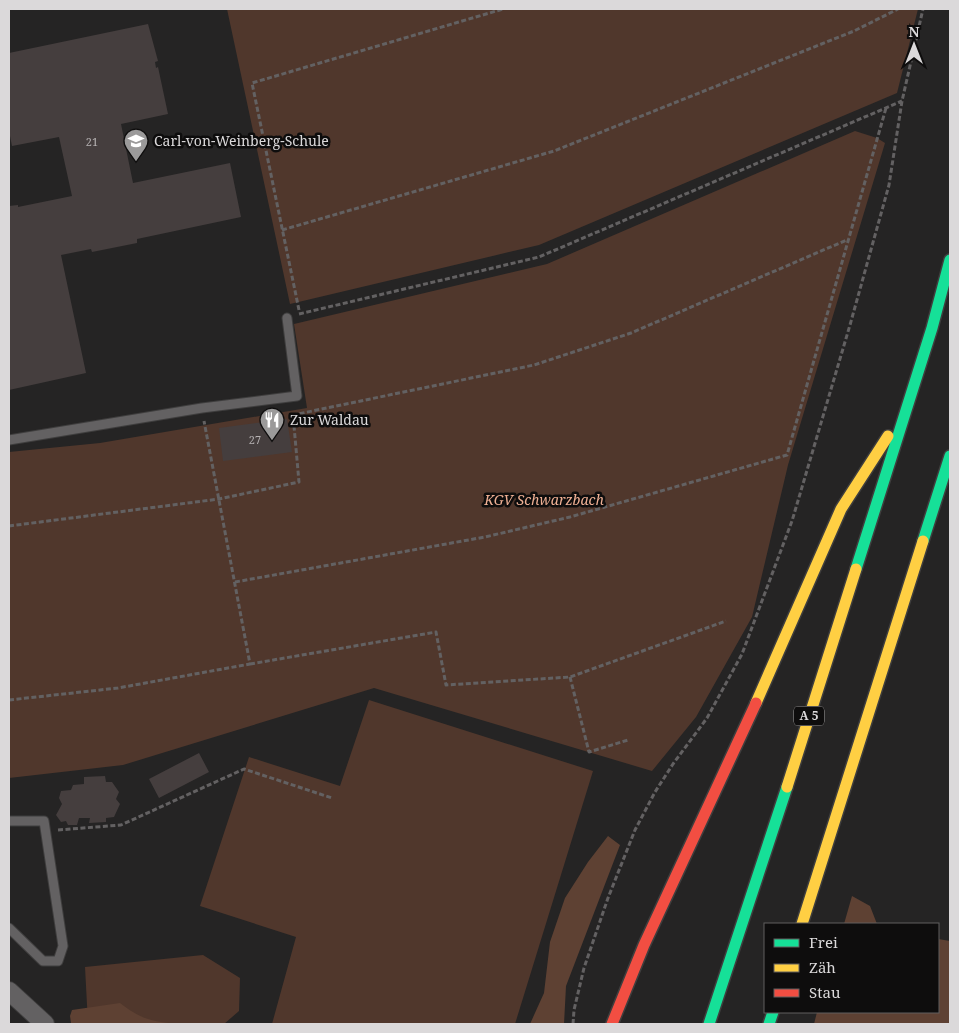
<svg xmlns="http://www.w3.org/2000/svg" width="959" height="1033" font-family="'Noto Serif',serif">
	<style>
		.green { fill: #50372c }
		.forest { fill: #5e4133 }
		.building { fill: #453e3e }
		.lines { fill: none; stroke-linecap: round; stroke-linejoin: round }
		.lane-casing { stroke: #3f3e3e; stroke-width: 11 }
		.street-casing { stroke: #3f3e3e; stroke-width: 20 }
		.fast-casing { stroke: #3f3e3e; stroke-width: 14 }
		.slow-casing { stroke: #3f3e3e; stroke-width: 14 }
		.jam-casing { stroke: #3f3e3e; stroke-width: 14 }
		.path { stroke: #636162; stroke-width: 3; stroke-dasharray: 5 2.5; stroke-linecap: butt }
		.lane { stroke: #636162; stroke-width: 9 }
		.street { stroke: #636162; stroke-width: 18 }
		.fast { stroke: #16e098; stroke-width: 11 }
		.slow { stroke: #ffcf43; stroke-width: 11 }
		.jam { stroke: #f24e42; stroke-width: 11 }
		.labels { text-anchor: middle; stroke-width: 5; stroke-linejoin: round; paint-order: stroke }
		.number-label { font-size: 11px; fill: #b6b2b3 }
		.shield { fill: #0e0d0d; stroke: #9e9c9c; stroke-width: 1 }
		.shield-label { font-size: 12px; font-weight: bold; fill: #dbd9da }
		.poi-label { font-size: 14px; fill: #dbd9da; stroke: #0e0d0d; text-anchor: start }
		.park-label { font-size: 14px; font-style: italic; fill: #efb094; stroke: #0e0d0d }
	</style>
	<rect width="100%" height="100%" fill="#252424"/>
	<!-- green -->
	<path class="green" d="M227,9h691l-21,84 -358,152 -249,59z
		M855,131l22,7 8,5 -97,322 -36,152 -56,100 -44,54 -278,-83 -251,77 -114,13v-326l91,-9 207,-35 -13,-84 253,-60z
		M369,700l224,71 -78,253h-243l24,-87 -96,-31 49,-149 91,29z
		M203,955l37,23 -1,33 -15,13 -136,-1 -3,-56z"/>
	<!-- forest -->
	<path class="forest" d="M608,836l12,9 -54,141 -2,38h-34l14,-31 6,-51 15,-44 23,-36z
		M852,896l18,10 7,18h-33z
		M938,939l12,2v83h-136l3,-12h121z
		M120,1003c22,17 31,18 58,21l-107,-1 -1,-7 2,-6z"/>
	<!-- building -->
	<path class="building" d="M148,24l10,37 -3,1 1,6 2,-1 10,47 -47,10 12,59 97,-20 11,54 -104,22v4l-45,9 -1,-3 -30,6 25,118 -77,17v-184l9,-1v2l54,-11 -13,-59 -47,9 -3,-15v-78z
		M287,419l5,33 -69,9 -4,-33z
		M199,753l10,19 -50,26 -10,-19z
		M105,776l1,6h6l7,10 -3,7 4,5 -6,13 -8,1v4l-17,1 1,-5h-11l-2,7h-9l-2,-4 -5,1 -5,-7 6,-11 -3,-6 2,-7 10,-1 2,-5 11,-1v-7z"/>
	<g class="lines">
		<defs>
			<path id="lane" d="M9,440l193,-32 95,-12 -10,-78
				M9,821h35l19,125 -5,15h-15l-34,-33"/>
			<path id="street" d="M9,991l36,33"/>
			<path id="fast" d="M923,541l27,-85
				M856,569l76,-241 18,-68
				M709,1024l78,-237
				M769,1024l4,-12"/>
			<path id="slow" d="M756,703l85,-194 47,-73
				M787,787l69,-218
				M802,924l121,-383"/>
			<path id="jam" d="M612,1024l32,-79 112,-242"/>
		</defs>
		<!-- lane casing -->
		<use href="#lane" class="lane-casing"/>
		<!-- street casing -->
		<use href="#street" class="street-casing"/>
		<!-- fast casing -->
		<use href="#fast" class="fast-casing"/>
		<!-- slow casing -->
		<use href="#slow" class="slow-casing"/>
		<!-- jam casing -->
		<use href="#jam" class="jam-casing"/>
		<!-- path -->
		<path class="path" d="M282,230l272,-79 300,-120 44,-22
			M299,310l-47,-227 251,-74
			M299,314l240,-57 363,-156
			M9,526l210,-27 80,-17 -6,-67 241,-50 97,-32 218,-94
			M235,582l250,-45 85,-20 217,-62 99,-347
			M250,664l186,-32 10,53 124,-8 156,-56
			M570,677l19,75 39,-12
			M9,700l109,-12 132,-24 -46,-243
			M58,830l63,-5 123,-56 88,29
			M573,1024l1,-14 10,-42 24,-70 27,-68 20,-38 18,-28 34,-46 35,-64 50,-133 58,-196 39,-140 13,-84 21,-92"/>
		<!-- lane -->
		<use href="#lane" class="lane"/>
		<!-- street -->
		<use href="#street" class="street"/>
		<!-- fast -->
		<use href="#fast" class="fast"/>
		<!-- slow -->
		<use href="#slow" class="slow"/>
		<!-- jam -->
		<use href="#jam" class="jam"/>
	</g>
	<!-- icons -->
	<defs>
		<symbol id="school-pin" viewBox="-11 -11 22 30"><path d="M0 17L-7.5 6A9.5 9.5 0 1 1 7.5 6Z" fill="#9b9a9a" stroke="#0e0d0d"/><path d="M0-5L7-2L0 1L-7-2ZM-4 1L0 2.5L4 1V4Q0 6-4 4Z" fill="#fff"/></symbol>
		<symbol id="restaurant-pin" viewBox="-11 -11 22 30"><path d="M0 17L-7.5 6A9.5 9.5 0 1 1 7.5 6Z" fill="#9b9a9a" stroke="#0e0d0d"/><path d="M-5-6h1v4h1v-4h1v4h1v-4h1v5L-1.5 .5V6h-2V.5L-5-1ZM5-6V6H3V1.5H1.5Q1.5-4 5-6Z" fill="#fff"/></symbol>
	</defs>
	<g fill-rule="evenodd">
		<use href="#school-pin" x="122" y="127" width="28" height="38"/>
		<use href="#restaurant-pin" x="258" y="406" width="28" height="38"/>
	</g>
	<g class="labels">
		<!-- number labels -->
		<g class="number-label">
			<text x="92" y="146">21</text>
			<text x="255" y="444">27</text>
		</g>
		<!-- shield labels -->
		<rect class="shield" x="794" y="706.5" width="30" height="19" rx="4"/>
		<g class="shield-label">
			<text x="809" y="720">A 5</text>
		</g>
		<!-- poi labels -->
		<g class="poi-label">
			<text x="154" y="146">Carl-von-Weinberg-Schule</text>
			<text x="290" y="425">Zur Waldau</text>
		</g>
		<!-- park labels -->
		<g class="park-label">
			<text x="544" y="505">KGV Schwarzbach</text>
		</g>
	</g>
	<!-- border -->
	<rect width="959" height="1033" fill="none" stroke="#dbd9da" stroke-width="20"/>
	<!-- legend -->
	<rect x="764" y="923" width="175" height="90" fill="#0e0d0d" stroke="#605f5f"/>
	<rect x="774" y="939" width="25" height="8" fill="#16e098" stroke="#605f5f"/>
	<text x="809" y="948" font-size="15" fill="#dbd9da">Frei</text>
	<rect x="774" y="964" width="25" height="8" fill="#ffcf43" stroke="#605f5f"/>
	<text x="809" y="973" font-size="15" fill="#dbd9da">Zäh</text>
	<rect x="774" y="989" width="25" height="8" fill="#f24e42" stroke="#605f5f"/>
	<text x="809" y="998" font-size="15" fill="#dbd9da">Stau</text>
	<!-- north arrow -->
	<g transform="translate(914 45)" stroke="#0e0d0d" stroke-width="4" paint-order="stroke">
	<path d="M0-4L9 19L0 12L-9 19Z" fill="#dbd9da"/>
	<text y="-8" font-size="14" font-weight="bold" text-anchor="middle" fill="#dbd9da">N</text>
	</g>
</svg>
